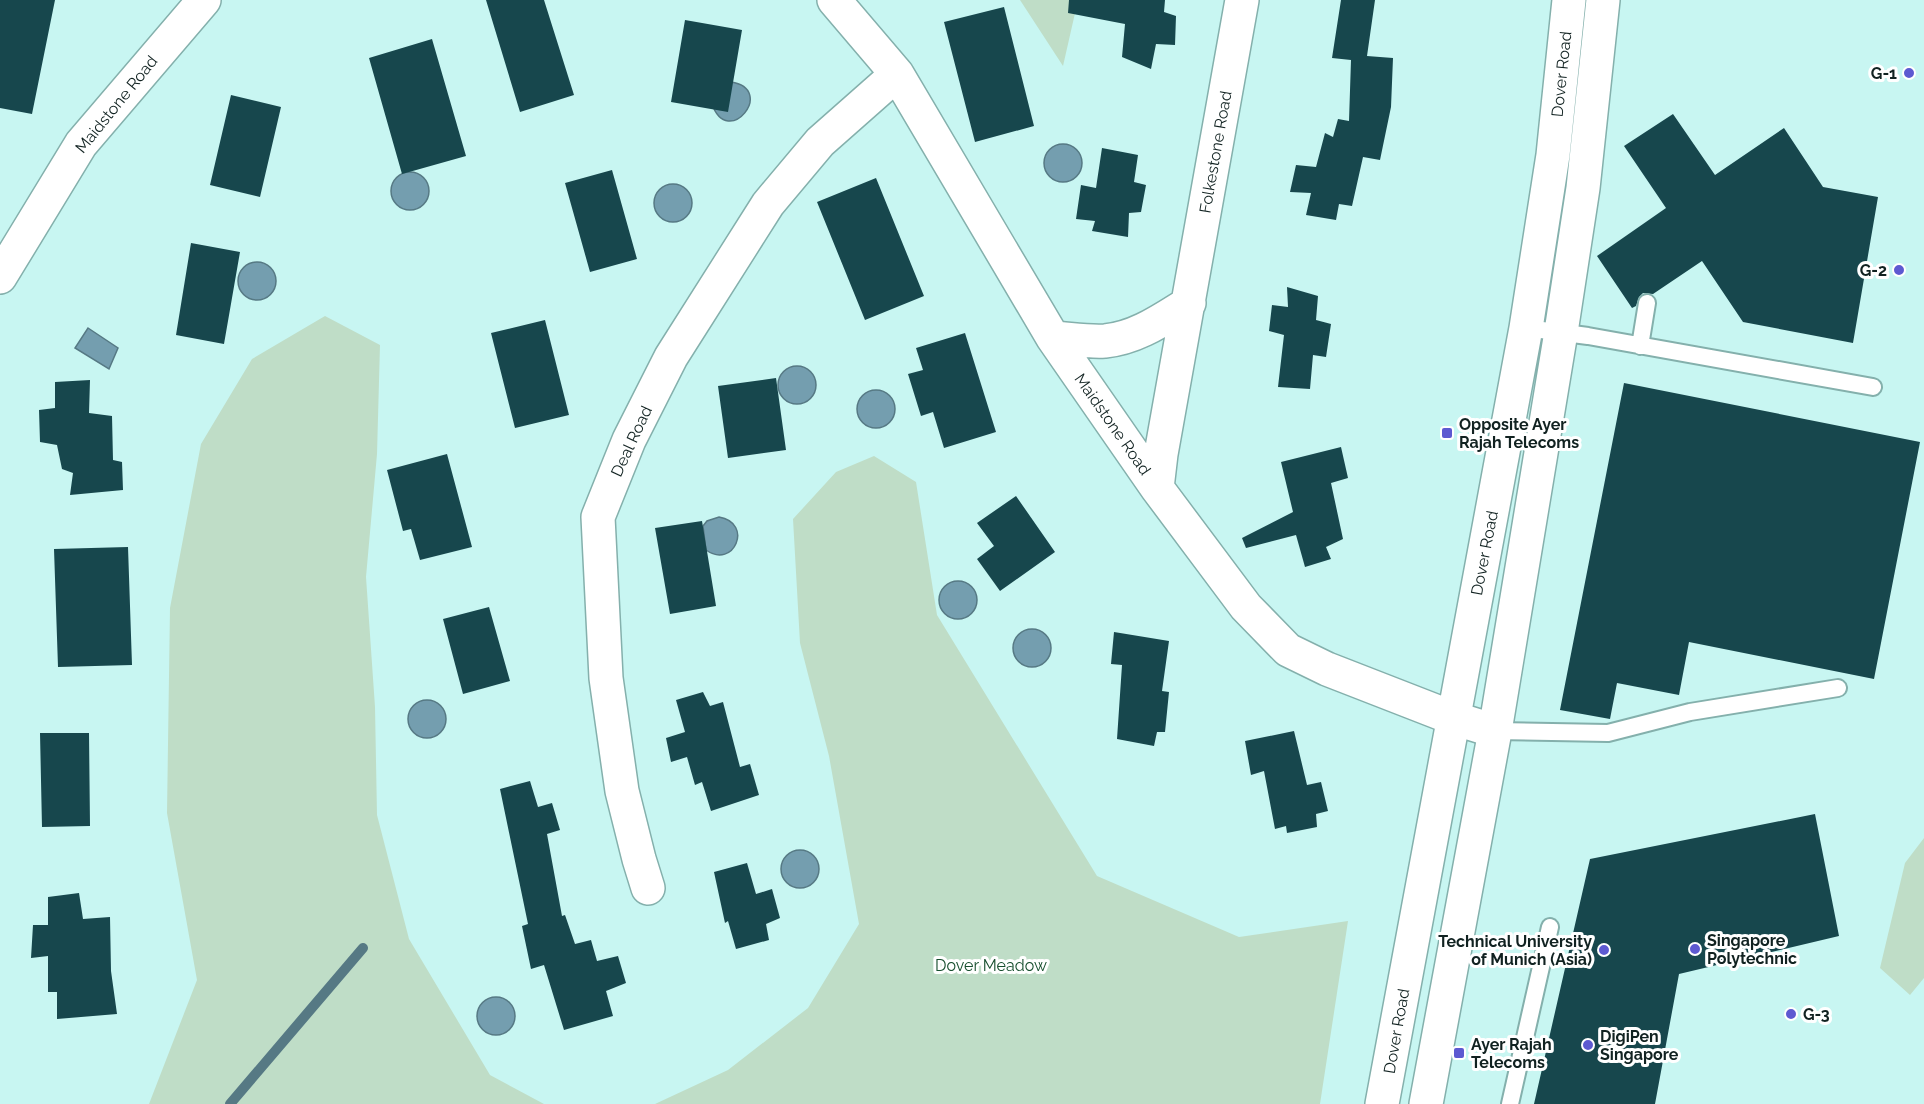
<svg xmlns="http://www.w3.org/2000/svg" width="1924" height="1104" font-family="Raleway,sans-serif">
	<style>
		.green { fill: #bfddc7 }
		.water { fill: #749eaf; stroke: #567984; stroke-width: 1.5 }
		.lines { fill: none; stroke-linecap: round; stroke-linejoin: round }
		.stream { stroke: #567984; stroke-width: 10 }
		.building { fill: #17474d }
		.service-casing { stroke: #84b0ac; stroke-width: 20 }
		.minor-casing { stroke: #84b0ac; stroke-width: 36 }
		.tertiary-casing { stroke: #84b0ac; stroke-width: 36 }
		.service { stroke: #fff; stroke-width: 16 }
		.minor { stroke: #fff; stroke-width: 33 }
		.tertiary { stroke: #fff; stroke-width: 33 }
		.poi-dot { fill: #5d59d1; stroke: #fff; stroke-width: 2 }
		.labels { text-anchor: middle; stroke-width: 6; stroke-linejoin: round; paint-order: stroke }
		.poi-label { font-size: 16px; font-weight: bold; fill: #112221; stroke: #fff; text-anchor: start }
		.street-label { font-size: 16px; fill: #112221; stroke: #fff }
		.park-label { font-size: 16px; fill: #164e2d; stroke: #fff }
	</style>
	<rect width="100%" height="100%" fill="#c8f6f2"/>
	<!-- green -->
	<path class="green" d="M1020,0h58l-15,66z
		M325,316l55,29 -3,109 -11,123 9,130 2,108 32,124 81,136 54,29h-395l48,-124 -30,-167 3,-205 31,-164 51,-85z
		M874,456l42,26 21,133 160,261 142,61 109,-16 -28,183h-665l73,-34 80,-62 51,-84 -30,-168 -29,-113 -7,-124 43,-47z
		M1924,838v140l-14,17 -30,-27 25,-105z"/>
	<!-- water -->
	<path class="water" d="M731,82c46,7 -3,68 -19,22z
		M1044 163a19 19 0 1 1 38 0a19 19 0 1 1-38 0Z
		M391 191a19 19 0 1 1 38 0a19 19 0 1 1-38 0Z
		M654 203a19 19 0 1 1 38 0a19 19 0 1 1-38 0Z
		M238 281a19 19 0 1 1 38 0a19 19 0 1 1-38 0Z
		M88,328l30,20 -9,21 -34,-21z
		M778 385a19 19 0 1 1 38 0a19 19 0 1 1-38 0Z
		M857 409a19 19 0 1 1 38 0a19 19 0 1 1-38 0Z
		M719,517c35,6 15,53 -13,33l-3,-24 4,-5z
		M939 600a19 19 0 1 1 38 0a19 19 0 1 1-38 0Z
		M1013 648a19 19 0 1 1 38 0a19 19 0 1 1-38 0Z
		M408 719a19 19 0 1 1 38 0a19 19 0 1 1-38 0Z
		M781 869a19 19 0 1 1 38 0a19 19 0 1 1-38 0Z
		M477 1016a19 19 0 1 1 38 0a19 19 0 1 1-38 0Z"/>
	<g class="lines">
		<!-- stream -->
		<path class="stream" d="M230,1104l133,-156"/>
	</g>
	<!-- building -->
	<path class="building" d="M0,0h55l-23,114 -32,-6z
		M486,0h58l30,95 -54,17z
		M1069,0h96l-1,12 12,4 -1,29 -19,-1 -5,25 -29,-12 3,-33 -57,-11z
		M1341,0h34l-8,56 26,2 -2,49 -11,53 -17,-3 -11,49 -13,-2 -3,16 -30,-5 5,-22 -21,-1 6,-27 20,2 9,-34 8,4 5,-18 11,2 2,-61 -19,-2z
		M1004,7l30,119 -59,16 -31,-120z
		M685,20l57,10 -14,82 -57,-10z
		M432,39l34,117 -64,18 -33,-116z
		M231,95l50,12 -21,90 -50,-12z
		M1673,114l42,61 69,-47 39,59 55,10 -25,146 -110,-21 -41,-61 -49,33 -10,-1 -4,4 -3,9 -4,2 -35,-52 69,-48 -42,-62z
		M1102,148l36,7 -4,27 12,3 -5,27 -12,1 -1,24 -36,-6 3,-10 -19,-2 5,-34 15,3z
		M612,170l25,89 -47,13 -25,-89z
		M876,178l48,118 -59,24 -48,-118z
		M191,243l49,9 -16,92 -48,-9z
		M1287,287l31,9 -2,24 15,4 -5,33 -13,-2 -3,34 -32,-2 6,-52 -15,-4 3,-26 16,2z
		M545,320l24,95 -54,13 -24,-95z
		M965,333l31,99 -52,16 -11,-36 -12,4 -13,-42 15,-4 -7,-22z
		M776,378l10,72 -58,8 -10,-72z
		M90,380l-1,33 23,3 1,44 9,2 1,28 -53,5 3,-22 -11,-4 -5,-24 -17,-3 -1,-32 16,-2v-26z
		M1624,383l296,59 -46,237 -185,-37 -10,53 -62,-12 -7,36 -50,-9z
		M1341,447l7,31 -17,5 12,56 -17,8 5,12 -26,8 -9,-32 -50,13 -4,-10 51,-26 -12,-50z
		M447,454l25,93 -52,13 -9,-31 -8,2 -16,-61z
		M1016,496l39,56 -55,39 -23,-32 17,-13 -17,-23z
		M702,521l14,85 -46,8 -15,-86z
		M128,547l4,118 -74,2 -4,-118z
		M489,607l21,74 -47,13 -20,-75z
		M1114,632l55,9 -7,50 7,1 -4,40h-8l-3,14 -37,-7 5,-74 -11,-1z
		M703,692l7,14 13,-4 17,65 10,-3 9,31 -48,16 -9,-29 -7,3 -8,-28 -16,5 -5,-24 19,-6 -9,-32z
		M1294,731l13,54 14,-3 7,29 -12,3 1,13 -30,6 -1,-7 -11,3 -11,-58 -13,4 -6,-34z
		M40,733h49l1,93 -48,1z
		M530,781l8,26 14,-4 8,27 -13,4 15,82 3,-1 10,29 16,-4 6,21 21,-5 8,27 -20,8 7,25 -49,14 -20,-65 -13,4 -9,-43 6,-2 -28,-135z
		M1815,814l24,122 -160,38 -24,130h-121l56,-245z
		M747,863l9,31 16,-5 8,29 -14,6 3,16 -33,9 -8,-28 -3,2 -11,-51z
		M79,893l4,26 27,-2 1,54 6,43 -60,5v-27h-9v-36l-17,2 2,-33h15v-28z"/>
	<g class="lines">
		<defs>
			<path id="service" d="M1526,328l62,8 285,51
				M1640,346l7,-43
				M1495,731l113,2 82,-21 148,-24
				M1510,1104l40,-177"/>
			<path id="minor" d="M834,0l63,74 156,264 104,150 89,119 42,43 39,19 126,49 42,13
				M0,277l81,-133 123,-144
				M1053,338c17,1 35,4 52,3 32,-3 58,-22 84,-38
				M1157,488l4,-34 81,-454
				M648,888l-9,-29 -17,-68 -16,-113 -8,-161 31,-77 42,-83 97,-153 52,-62 77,-68"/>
			<path id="tertiary" d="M1382,1104l144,-776 27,-173 16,-155
				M1426,1104l69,-373 66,-399 22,-144 20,-188"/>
		</defs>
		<!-- service casing -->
		<use href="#service" class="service-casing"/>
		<!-- minor casing -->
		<use href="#minor" class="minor-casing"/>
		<!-- tertiary casing -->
		<use href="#tertiary" class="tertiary-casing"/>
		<!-- service -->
		<use href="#service" class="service"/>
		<!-- minor -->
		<use href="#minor" class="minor"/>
		<!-- tertiary -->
		<use href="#tertiary" class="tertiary"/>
	</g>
	<!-- markers -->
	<g class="poi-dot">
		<circle cx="1909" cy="73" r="6"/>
		<circle cx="1899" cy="270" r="6"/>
		<rect x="1441" y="427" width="12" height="12" rx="3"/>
		<circle cx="1695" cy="949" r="6"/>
		<circle cx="1604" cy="950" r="6"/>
		<circle cx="1791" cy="1014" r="6"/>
		<circle cx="1588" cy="1045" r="6"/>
		<rect x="1453" y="1047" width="12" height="12" rx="3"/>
	</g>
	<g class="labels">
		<!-- poi labels -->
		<g class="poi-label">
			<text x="1897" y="79" text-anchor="end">G-1</text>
			<text x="1887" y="276" text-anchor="end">G-2</text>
			<text x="1459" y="430">Opposite Ayer<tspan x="1459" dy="18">Rajah Telecoms</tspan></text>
			<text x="1707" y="946">Singapore<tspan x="1707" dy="18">Polytechnic</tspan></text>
			<text x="1592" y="947" text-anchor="end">Technical University<tspan x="1592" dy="18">of Munich (Asia)</tspan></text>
			<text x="1803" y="1020">G-3</text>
			<text x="1600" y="1042">DigiPen<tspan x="1600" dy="18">Singapore</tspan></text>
			<text x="1471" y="1050">Ayer Rajah<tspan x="1471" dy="18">Telecoms</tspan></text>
		</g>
		<!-- street labels -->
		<g class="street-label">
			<text transform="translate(1561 74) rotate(-84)" y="6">Dover Road</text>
			<text transform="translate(116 104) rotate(-51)" y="6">Maidstone Road</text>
			<text transform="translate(1215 152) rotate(-80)" y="6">Folkestone Road</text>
			<text transform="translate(1113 424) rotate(55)" y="6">Maidstone Road</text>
			<text transform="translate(631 441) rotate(-65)" y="6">Deal Road</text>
			<text transform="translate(1484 553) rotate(-79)" y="6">Dover Road</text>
			<text transform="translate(1396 1031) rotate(-80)" y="6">Dover Road</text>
		</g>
		<!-- park labels -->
		<g class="park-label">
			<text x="991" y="971">Dover Meadow</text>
		</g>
	</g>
</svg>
